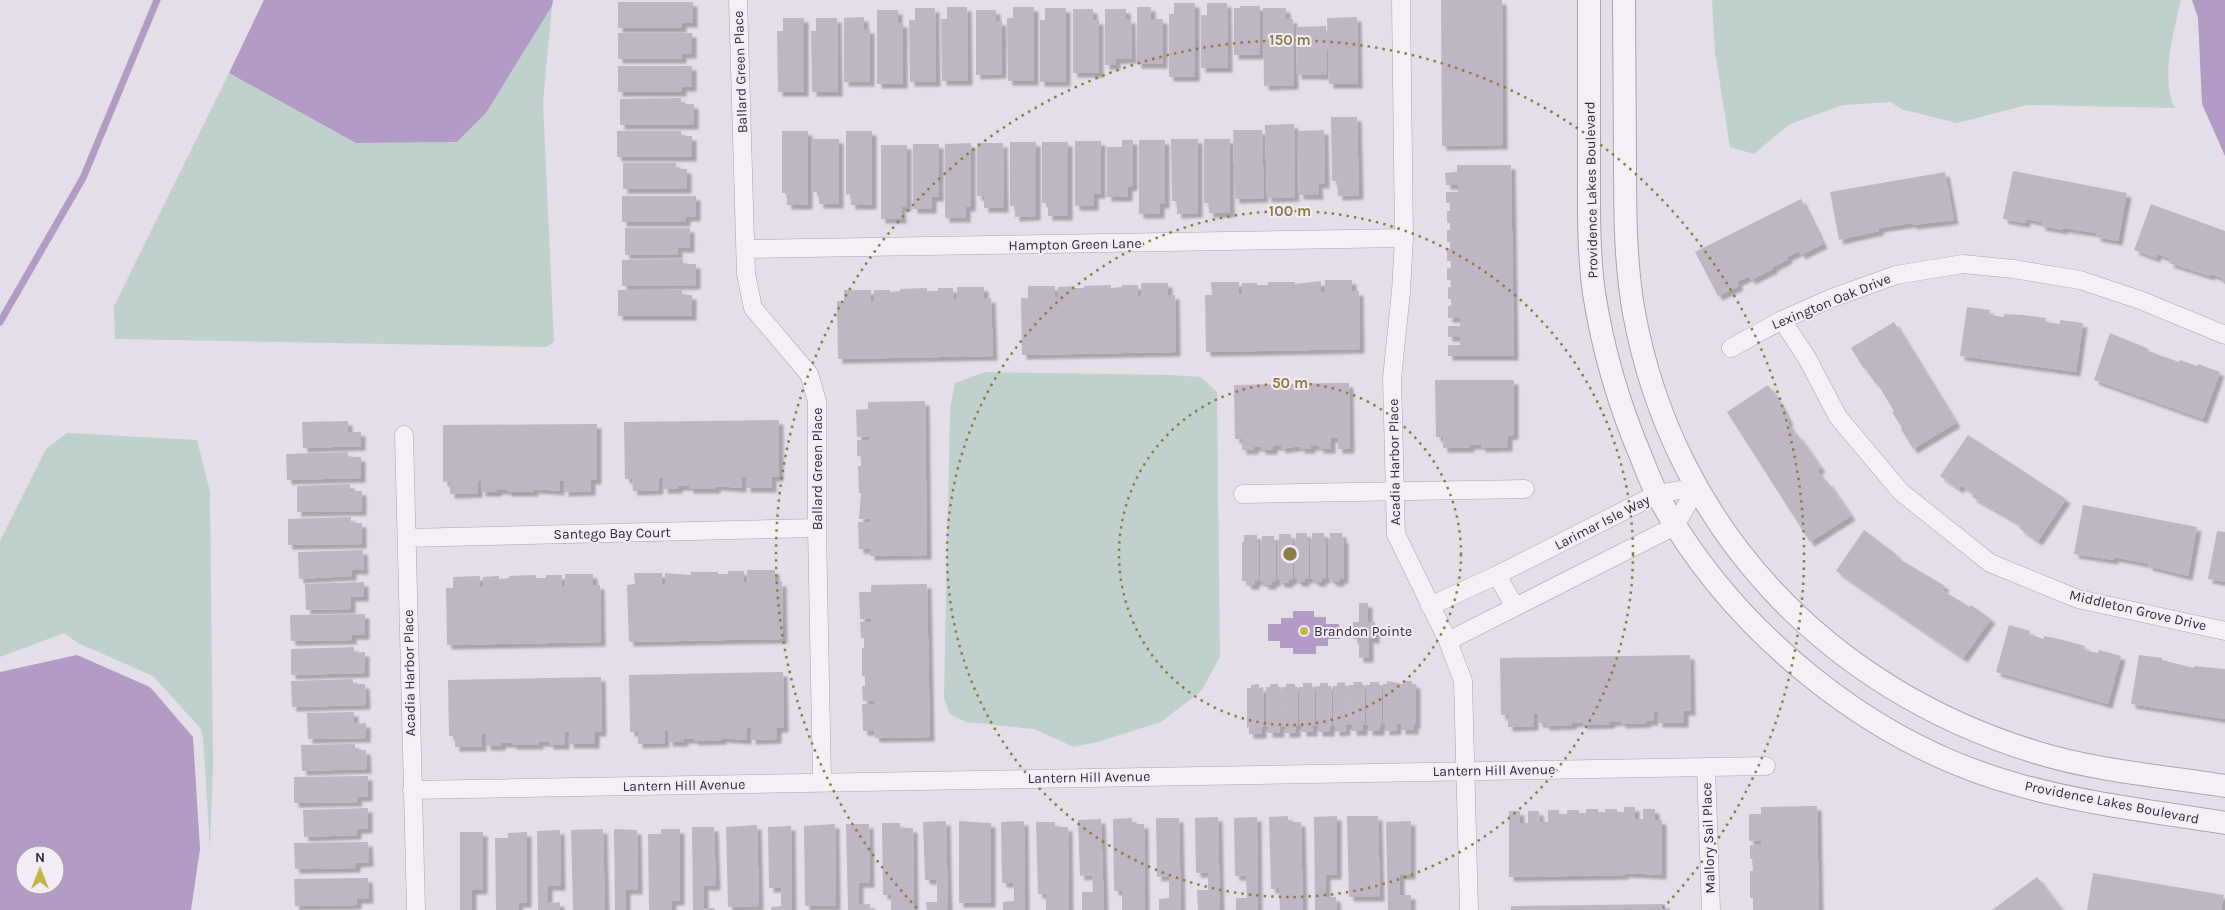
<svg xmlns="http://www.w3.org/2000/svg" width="2225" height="910" font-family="Karla,sans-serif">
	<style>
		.green { fill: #c0d0cc }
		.water { fill: #b29bc4; fill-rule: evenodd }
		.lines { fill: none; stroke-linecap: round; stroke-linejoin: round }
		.stream { stroke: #b29bc4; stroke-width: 7 }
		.building { fill: #beb6c3; filter: url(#shadow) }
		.minor-casing { stroke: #aca4b0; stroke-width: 19 }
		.tertiary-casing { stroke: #aca4b0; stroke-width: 24 }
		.minor { stroke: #f4f0f5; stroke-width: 18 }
		.tertiary { stroke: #f4f0f5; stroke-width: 22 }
		.ring { fill: none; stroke: #8b7d45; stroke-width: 2.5; stroke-dasharray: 2.5 5 }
		.poi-dot { fill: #c4b54b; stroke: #f2edf4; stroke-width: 2 }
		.labels { text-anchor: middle; stroke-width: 4; stroke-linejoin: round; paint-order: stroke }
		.street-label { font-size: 14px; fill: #36283c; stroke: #f2edf4 }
		.poi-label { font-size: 14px; fill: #36283c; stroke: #f2edf4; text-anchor: start }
		.centre { fill: #8b7d45; stroke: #f2edf4; stroke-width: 2.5 }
		.ring-label { font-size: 15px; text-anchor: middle; font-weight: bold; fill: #8b7d45; stroke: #f2edf4; stroke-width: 4; stroke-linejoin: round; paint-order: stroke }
	</style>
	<defs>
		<filter id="shadow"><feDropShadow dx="4.5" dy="4.5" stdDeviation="1" flood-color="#0004"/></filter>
	</defs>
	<rect width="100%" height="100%" fill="#e3dee7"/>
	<!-- green -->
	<path class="green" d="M1712,0h469c-7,29 -21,81 -6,108l-148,-3 -70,18 -56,-14 -10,-7 -48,3 -53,19 -36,30 -24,-7 -15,-95z
		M552,6l-9,96 11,240 -8,5 -431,-8 -1,-33 115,-233 127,70 101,-1 29,-29z
		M985,372l185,3 31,2 16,15 3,265 -19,34 -40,31 -64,20 -23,5 -40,-18 -68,-7 -16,-8 -6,-16 6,-289 5,-26z
		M67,433l130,7 13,52 3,273 -3,83 -7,-111 -2,-8 -48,-53 -75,-33 -14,-10 -64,24v-116l46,-92z"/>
	<!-- water -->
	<path class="water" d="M264,0h289l-1,6 -66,107 -29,29 -101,1 -127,-70z
		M2192,0h33v156l-23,-52 -4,-86z
		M1293,611h21v6h12v7h13l1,15h-12v7h-12v8h-23v-6h-13v-7h-12v-17h13v-6h12z
		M77,655l73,32 43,50 7,112 -9,61h-191v-238zM25,855h30v30h-30z"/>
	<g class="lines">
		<!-- stream -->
		<path class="stream" d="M0,322l83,-144 74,-178"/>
	</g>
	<!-- building -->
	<path class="building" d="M1441,0h61l1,145 -61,1z
		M618,2h75v21h-11v5h-64z
		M1174,3h21v74h-26v-63h5z
		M1207,3h20l1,65h-27v-53h6z
		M1240,6h20v49h-26v-47h6z
		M947,7h20l1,74h-26l-1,-62h6z
		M1013,7h21v74h-26l-1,-63h6z
		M1137,7h14v12h12v45h-26z
		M915,8h20l1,74h-26l-1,-62h6z
		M1045,8h21v74h-26v-62h5z
		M1263,8h23v11h7l1,66 -30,1z
		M1073,9h20v11h6v53h-26z
		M1105,9h21v10h5l1,40h-16v6h-11z
		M877,10h21v13h5v61h-26z
		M976,10h20v11h6v53l-26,1z
		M864,17v12h6v53h-26v-64z
		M1357,17l1,67h-29l-2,-66z
		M783,18h21v74h-26l-1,-61h6z
		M816,18h21l1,74h-26l-1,-61h5z
		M1326,26l1,49h-30l-1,-48z
		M618,33h74v21h-10v5h-64z
		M618,66h74v21h-10v5h-64z
		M681,98v6h13v21h-74v-26z
		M1331,117h26l2,78 -21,1 -1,-15h-5z
		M1294,124l1,73 -28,1 -2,-73z
		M1233,130h29l2,68 -29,1z
		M1324,130l1,54h-7l1,11h-20l-1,-64z
		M617,131h64v5h11v21h-75z
		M782,131h26v74h-21v-12h-5z
		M846,131h26v74h-21v-11l-5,1z
		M813,139h26v65h-20v-12h-6z
		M1171,139h27v74l-21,1v-13h-5z
		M1204,139h26v74h-21v-10h-5z
		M1122,140h11v46l-5,1v10h-21v-50h15z
		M1139,140h26v64h-5v10h-21z
		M1075,141h26v53h-7v12h-19z
		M1010,142h26v74l-21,1v-11h-5z
		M1042,142h26v74h-20v-13h-6z
		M971,143v64h-5v11h-21v-74z
		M977,143h26l1,65h-20v-12h-7z
		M913,144h26v53h-7v12h-19z
		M881,145h26v62h-6l1,12h-21z
		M623,163h53v6h11v20h-64z
		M1457,165h54l3,191h-66v-11h12v-8h-12v-11h12v-8h-12v-12h3v-7h-3v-12h3v-7h-4v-12h4v-7h-4v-12h3v-7h-3v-12h3v-7h-3v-12h3v-8h-4v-11h12v-7h-12l-1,-12 12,-1z
		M2013,171l114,22 -9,48 -22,-4 1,-4 -34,-5v2l-22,-4v-4l-15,-3 -1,4 -22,-4z
		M1945,172l9,48 -42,5v-2l-33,5v3l-40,9 -9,-48z
		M622,196h74v21h-10v5h-64z
		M1801,199l22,45 -22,11 -2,-4 -12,6 1,2 -15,8v2l-22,11 -2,-4 -12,6 2,4 -21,10 -23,-44z
		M2151,204l74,27v53l-2,-1 1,-4 -13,-5 -1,2 -41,-13 2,-4 -14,-5 -1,4 -22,-8z
		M625,228h65v20h-12v6l-53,1z
		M683,259v5h13v21l-74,1v-26z
		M1325,280h27v12l7,-1 1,58 -154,3 -1,-57h7l-1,-13h28v12h3v-11h15v2h11v-3h27v2l26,-3v11h4z
		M1141,283h27v12h7l1,57 -154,3 -1,-57h7v-12h27v11h3v-10l16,-1v2h10v-2l27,-1v3l11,-1v-2h16v11h3z
		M957,287h27v12l7,-1 2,58 -155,3 -1,-58h7v-11h27v11h3v-11h16v2l10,-1v-2l27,-1v3h11v-3h15l1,11h3z
		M618,290h64v5h10v21h-74z
		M1967,307l23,3 -1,5 15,2v-3l19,1 23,3 -1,4 15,2v-4l23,3 -7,49 -116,-16z
		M1894,322l62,101 -43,26 -12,-20 1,-1 -10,-16 2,-1 -17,-28h-2l-10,-15 -1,1 -13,-21z
		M2110,333l39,16 -1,2 31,11 1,-2 17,6 1,-2 22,8 -17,47 -109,-39z
		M1435,380h79v55l-6,1v11l-27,1v-3h-11v3h-27v-11h-7z
		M1330,383h19l1,66h-12v-11h-7v11h-12v-3h-8v3h-11v-3l-19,3v-3h-8v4h-12v-3h-7v3h-12v-11h-7l-1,-54z
		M1768,385l13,20 8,16 -2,1 8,13 2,-1 24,34 -4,2 8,13 2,-2 24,35 -41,26 -83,-130z
		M925,401l2,154 -57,1v-7h-11l-1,-27h12v-3h-11l2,-26h-2l-1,-27h3v-10h-4v-16h12v-4l-12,1 -1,-27 12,-1v-7z
		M779,420v57h-7v11h-26v-11h-4v11l-26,-2v3h-27v-3h-11v3h-15v-11h-4v12l-26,1 -1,-12h-7l-1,-57z
		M348,421v11h13v14l-58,2 -1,-26z
		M597,424v56h-6v11l-27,1v-11h-4v10l-26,-2v3h-27v-2h-10v2h-16v-11h-3v12l-28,1v-13l-7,1v-57z
		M1968,435l98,64 -28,42 -19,-13 3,-3 -50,-28 2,-3 -13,-9 -2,4 -19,-13z
		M348,452v5h13v21l-74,2 -1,-26z
		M350,484v7h12v20l-65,1v-26z
		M2083,505l114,22 -9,49 -40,-10 1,-2 -35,-7v3l-40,-6z
		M351,517v6h11v21l-74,1v-26z
		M1864,530l33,25 -1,2 49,29 -3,4 28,17 1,-2 20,14 -28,39 -127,-87z
		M2217,531l8,1v50l-17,-3z
		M1296,533h11v7h2v39h-4v3h-8v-3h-3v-39h2z
		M1312,533h12v6h2v40h-4v3h-8v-3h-4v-40h2z
		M1330,533h12v6h2v40h-4v3h-8v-3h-4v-40h2z
		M1279,534h12v6h2v40h-4v3h-9v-3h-3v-40h2z
		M1244,535h13v7h2v39h-4v4h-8v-4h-5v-39h2z
		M1262,536h12v6h2v40h-4v3h-8v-3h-4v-40h2z
		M363,550l1,20h-12v6l-53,3 -1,-27z
		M747,570h28v12h7l1,57 -154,3 -2,-57 8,-1 -1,-11h28v11h3v-11l26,2v-3h27v2h10v-3h16v11h4z
		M565,574h28v11h7l1,57 -154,3 -1,-57h7v-11l27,-1v12l3,-1v-10l16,-1v3l10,-1v-2l27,-1v3h10v-3h16v11h4z
		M364,582v15h-13v12l-45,1 -1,-26z
		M927,584l3,153 -55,1 -1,-7h-11l-1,-27h12v-3h-11l-1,-15h3v-10h-3v-28h2v-10h-3l-1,-16h11v-3h-11l-1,-27h12v-7z
		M1359,603h9v19h7v17h-6v19h-10v-19h-6v-17h6z
		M365,614v21h-13v5l-61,1 -1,-26z
		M2009,625l21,6 -1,3 15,5v-3l19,4 22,6 -1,4 14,3 1,-3 22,6 -13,48 -112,-32z
		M354,647v6l11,-1v21l-74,2v-26z
		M1690,655l1,56h-7v12h-26v-11h-4v9h-7v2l-26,1v-3l-11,1v2l-27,1v-3l-11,1v2l-27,1v-3h-7v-9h-4v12l-26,1v-12h-7l-1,-57z
		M2139,655l23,3v2l32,8v-2l31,3v50l-94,-15z
		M783,672l1,56h-7v11l-26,1v-12h-4v12l-25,-2v2l-28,1v-2h-10v3h-16v-11h-3v12l-27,1v-12h-8l-1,-57z
		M601,677l1,55h-7v12h-26v-12h-4v13h-16v-3h-10v3h-27v-2h-11v3h-15v-12h-4v13h-27v-11h-6l-1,-56z
		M353,679v5h12l1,21 -74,2 -1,-26z
		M1387,681l16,3v-3h9v3h4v40h-2v6h-13v-6h-4v6l-12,1v-7h-2v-40h4z
		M1345,682v4h3l1,39h-3v6l-11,1v-7h-2v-39h4v-3z
		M1353,682h9v3h3v40h-2v6h-11v-6h-2l-1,-40h5z
		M1370,682h9v3h3v40h-2v6h-12v-6h-2v-40h4z
		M1303,683h9v4h3v39h-2v6h-11v-6h-2l-1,-39h4z
		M1320,683h8v3h3l1,40h-2v6h-12v-6h-2v-40h4z
		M1259,684v4l4,-1 1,40h-2v7h-13v-7l-2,1v-40h4v-3z
		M1270,684h8v3h3l1,40h-2v6h-12v-6h-2v-40h4z
		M1286,684h9v3h3v39h-2v7h-11v-6h-2l-1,-40h4z
		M354,712v12l12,-1v15l-58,1 -1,-26z
		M355,744v6h11l1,19 -65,2 -1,-26z
		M368,776v21h-11l1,5 -64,1v-26z
		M1817,806l2,104h-66v-12h-3v-27h3l-1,-12h-2v-14h11v-4h-12v-27h12v-7z
		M1624,807h11v12h8v-10h12v11h7v55l-38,-2 1,2 -116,2v-66h11v12h8v-12h11l1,11h8v-12h11v4h8v-4h12v3h7v-4h12v3h7v-3h12v3h7z
		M368,808v21h-11v6l-53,2 -1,-27z
		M1288,816v6h13l2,88h-23l-1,-21h-8l-2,-72z
		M1337,816v59h-11v22h10l1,13h-22l-1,-93z
		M1347,816h31l2,81h-31z
		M1218,817l2,93h-22l-1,-20h11v-17h-12l-1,-55z
		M1257,817l1,93h-22v-12h11l-1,-22h-11l-1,-58z
		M1132,818v6h12l1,86h-23v-19h-8l-1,-72z
		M1156,818h23l2,92h-22v-11l10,-1v-22l-12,1z
		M1101,819l3,91h-22v-18h11l-1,-17 -12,1 -2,-56z
		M946,821l2,89h-21l-1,-8h11v-17l-1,-5h-11l-2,-58z
		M959,821l32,2v80h-32z
		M1024,821l1,89h-22v-8l11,-1v-13l-1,-5h-11l-1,-61z
		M1411,821v54h-11v20h11v15h-23l-2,-88z
		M1036,822h19v5h13l1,83h-23v-16h-8z
		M882,823h18v5h13l1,82h-23v-15h-8z
		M835,824l1,82h-31l-1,-80z
		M846,824h23l1,59h-11v22l11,-1v6h-22z
		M757,825l2,81 -31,1 -2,-80z
		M791,826l1,84h-21v-3l10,-1v-18h-12l-1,-61z
		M692,827h22l2,59h-12v22h10l1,2h-22z
		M603,829l2,81h-32l-2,-80z
		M614,829l23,1 1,60h-12v20h-11z
		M661,829h19v72h-8v9h-23l-1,-76h13z
		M560,830l1,56h-13v17l12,-1v8h-22l-1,-79z
		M460,832h23v58h-11v20h-12z
		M527,832v71h-9l1,7h-23l-1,-72h13v-5z
		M368,842l1,20 -13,1v5l-61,1 -1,-26z
		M2093,873l131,22 -3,15h-134z
		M2037,877l25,33h-70z
		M368,878l1,21h-12v6l-62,1 -1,-27z
		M1665,904v6h-154v-4z"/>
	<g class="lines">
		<defs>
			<path id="minor" d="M738,0l8,274 7,34 56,66 8,27v127l5,254
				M1401,0l3,238 -3,54 -9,86 4,156 52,107 15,40 6,229
				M746,249l658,-11
				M1782,320l25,38 31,59 63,75 89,71 88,36 147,32
				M1731,348l51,-28 50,-22 64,-23 67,-11 50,5 67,11 60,20 85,35
				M404,435l12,475
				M1243,494l282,-5
				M407,538l410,-10
				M1497,575l18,32
				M1430,606l67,-31 160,-81 40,-7
				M1448,641l227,-115 22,-39
				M1706,767l5,143
				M412,790l1354,-24"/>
			<path id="tertiary" d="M1589,0c0,54 0,108 0,162 0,43 -1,88 5,131 9,58 25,112 48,166 5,13 10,26 17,39 74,134 212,247 360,287 67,19 138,27 206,38
				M1624,0c0,53 1,106 1,159 0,52 0,103 9,154 40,216 193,375 401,439 61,19 127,24 190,34"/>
		</defs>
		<!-- minor casing -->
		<use href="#minor" class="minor-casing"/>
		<!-- tertiary casing -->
		<use href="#tertiary" class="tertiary-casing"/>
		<!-- minor -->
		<use href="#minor" class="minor"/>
		<!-- tertiary -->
		<use href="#tertiary" class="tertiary"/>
	</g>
	<!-- distance rings -->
	<g class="ring">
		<circle cx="1290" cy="554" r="171"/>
		<circle cx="1290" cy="554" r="343"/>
		<path d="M917 908A514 514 0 1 1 1663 908"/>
	</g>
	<!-- markers -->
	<circle class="poi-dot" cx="1304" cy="631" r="5"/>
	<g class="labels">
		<!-- street labels -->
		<g class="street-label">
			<text transform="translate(740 72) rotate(-92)" y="5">Ballard Green Place</text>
			<text transform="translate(1591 190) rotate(-91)" y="5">Providence Lakes Boulevard</text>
			<text transform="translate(1075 244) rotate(-1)" y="5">Hampton Green Lane</text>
			<text transform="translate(1831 301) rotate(-22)" y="5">Lexington Oak Drive</text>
			<text transform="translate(1394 462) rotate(-91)" y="5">Acadia Harbor Place</text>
			<text transform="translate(817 469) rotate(-90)" y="5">Ballard Green Place</text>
			<text transform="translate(1602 522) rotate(-27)" y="5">Larimar Isle Way</text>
			<text transform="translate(612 533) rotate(-1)" y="5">Santego Bay Court</text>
			<text transform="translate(2138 610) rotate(13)" y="5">Middleton Grove Drive</text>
			<text transform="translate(409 673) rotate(-91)" y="5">Acadia Harbor Place</text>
			<text transform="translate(1494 770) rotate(-1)" y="5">Lantern Hill Avenue</text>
			<text transform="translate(1089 777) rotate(-1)" y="5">Lantern Hill Avenue</text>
			<text transform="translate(684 785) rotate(-1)" y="5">Lantern Hill Avenue</text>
			<text transform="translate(2112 802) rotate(11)" y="5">Providence Lakes Boulevard</text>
			<text transform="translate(1708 838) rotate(-92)" y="5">Mallory Sail Place</text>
		</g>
		<!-- poi labels -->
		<g class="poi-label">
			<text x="1314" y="636">Brandon Pointe</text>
		</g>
	</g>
	<circle cx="1290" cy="554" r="8" class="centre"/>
	<g class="ring-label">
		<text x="1290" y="45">150 m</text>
		<text x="1290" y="216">100 m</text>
		<text x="1290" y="388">50 m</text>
	</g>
	<!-- north arrow -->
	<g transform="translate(40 870)"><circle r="24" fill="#f2edf4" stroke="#a79eaa"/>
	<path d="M0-4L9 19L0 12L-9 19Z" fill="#c4b54b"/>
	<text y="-8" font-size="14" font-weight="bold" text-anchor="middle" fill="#36283c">N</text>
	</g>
</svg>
